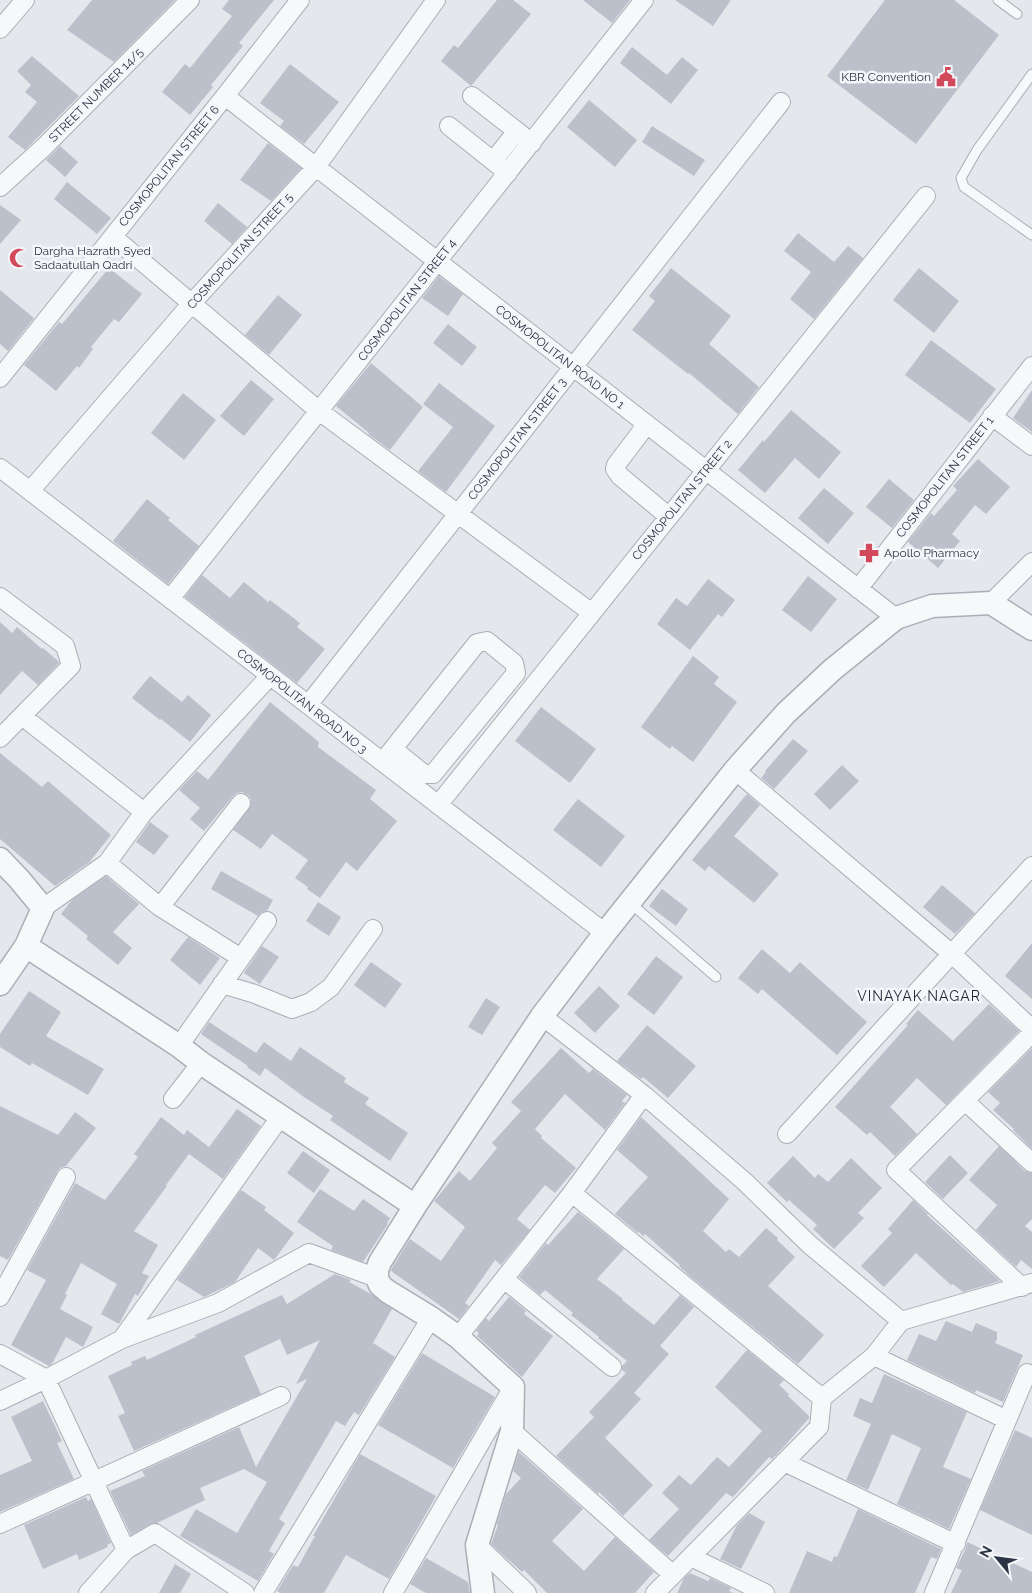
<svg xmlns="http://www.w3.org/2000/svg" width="1032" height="1593" font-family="Raleway,sans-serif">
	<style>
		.building { fill: #bbc0ca }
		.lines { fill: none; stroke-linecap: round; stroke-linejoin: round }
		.service-casing { stroke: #a9aeb7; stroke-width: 11 }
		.minor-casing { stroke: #a9aeb7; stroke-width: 20 }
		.tertiary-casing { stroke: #a9aeb7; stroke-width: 25 }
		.service { stroke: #f7f8fa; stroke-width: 9 }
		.minor { stroke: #f7f8fa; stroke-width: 18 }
		.tertiary { stroke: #f7f8fa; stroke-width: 22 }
		.labels { text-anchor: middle; stroke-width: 5; stroke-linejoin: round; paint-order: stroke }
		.poi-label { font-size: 12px; fill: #2b3445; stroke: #f4f6f9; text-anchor: start }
		.street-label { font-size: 12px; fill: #2b3445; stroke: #f4f6f9 }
		.neighbourhood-label { font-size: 14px; letter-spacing: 1px; fill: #1d2536; stroke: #f4f6f9 }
	</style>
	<rect width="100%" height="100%" fill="#e4e7ec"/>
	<!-- building -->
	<path class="building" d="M92,0h83l-61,62 -47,-32z
		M229,0h45l-35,43 4,3 -32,39 2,2 -23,28 -28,-23 23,-28 5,4 42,-52 -10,-7z
		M497,0h16l18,14 -60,72 -30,-25 13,-16 4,3z
		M583,0h47l-18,23z
		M675,0h56l-18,26z
		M885,0h69l45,35 -83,109 -89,-68z
		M632,47l35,28 15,-18 16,13 -27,34 -51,-41z
		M32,56l47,40 -54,54 -17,-13 29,-35 -12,-10 6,-7 -14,-14z
		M290,64l49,38 -35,42 -24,-18 4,-5 -24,-18z
		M589,100l48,40 -22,27 -48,-40z
		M652,126l53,34 -11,16 -52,-34z
		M268,143l33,25 -30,33 -31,-21z
		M60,146l18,16 -13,15 -19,-17z
		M67,182l44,36 -14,16 -43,-35z
		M218,203l29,24 -15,17 -28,-23z
		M0,205l21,15 -21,24z
		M798,233l36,29 14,-16 15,12 -49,61 -24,-20 21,-27 -27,-21z
		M109,268l33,26 -23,28 -5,-3 -23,28 2,2 -14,19 -2,-2 -21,25 -32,-26 35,-43 3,2z
		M671,268l60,48 -22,28 50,43 -21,27 -49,-41 -1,1 -56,-44 23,-29 -6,-5z
		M919,268l40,33 -25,32 -41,-33z
		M439,276l24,18 -15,22 -26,-18z
		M0,290l34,28 -26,33 -8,-7z
		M278,295l24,20 -33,40 -24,-20z
		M448,324l29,23 -15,19 -29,-23z
		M931,340l65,49 -26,34 -65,-48z
		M371,363l52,44 -33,43 -22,-16 1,-1 -33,-27z
		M251,380l23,19 -30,37 -24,-20z
		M439,383l56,43 -49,66 -28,-21 35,-44 -30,-23z
		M1032,390v42l-19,-14z
		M183,393l33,27 -32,40 -33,-27z
		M791,410l50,42 -22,27 -24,-21 -30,35 -27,-23 25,-30 1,2z
		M978,459l32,28 -24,27 -11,-9 -23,29 8,7 -22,27 -30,-26 23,-29 3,3 23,-26 -4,-4z
		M889,479l25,21 -22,28 -26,-21z
		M824,488l30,25 -26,31 -30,-26z
		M147,499l23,19 -2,2 31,26 -31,38 -55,-43z
		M202,575l28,23 14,-16 24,20 2,-2 30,23 -3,4 28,22 -28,34 -112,-86z
		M808,576l29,23 -26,33 -29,-22z
		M708,579l27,21 -13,17 -4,-3 -28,36 -33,-26 19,-26 11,8z
		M0,622l12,11 5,-6 25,22 1,-1 15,13 1,2 -21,22 -16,-14 -22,24z
		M693,656l26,21 -5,7 23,18 -44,60 -21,-16 -2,3 -29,-22z
		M150,676l32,26 6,-7 23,20 -21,27 -29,-23 -1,1 -28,-22z
		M270,702l49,40 -1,5 58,43 -6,9 27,22 -40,50 -11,-9 -26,36 -13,-9 1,-2 -13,-9 13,-18 -36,-26 -11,15 -28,-19 18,-25v-6l-3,-4 -6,-3 -5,1 -4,3 -29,35 -14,-12 10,-11 -21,-18 18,-19 11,9z
		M541,707l55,42 -26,34 -55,-42z
		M793,739l15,12 -34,38 -13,-11 5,-6 -1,-1z
		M0,753l42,34 6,-6 63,54 -20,25v1l-36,25 -55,-47z
		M842,765l17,16 -29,29 -16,-16z
		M747,794l13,11 -26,31 45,38 -25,29 -45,-37 -4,5 -13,-11z
		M578,799l47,37 -24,31 -48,-37z
		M150,822l19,14 -15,19 -18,-13z
		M221,871l52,29 -6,11 -5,1 -4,4 -47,-27z
		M106,876l33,28 -26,28 19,16 -14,17 -32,-26 2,-3 -27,-22 11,-14z
		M942,885l33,28 -20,21 -32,-27z
		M662,889l26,20 -12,17 -27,-20z
		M318,902l23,15 -12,19 -23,-15z
		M188,937l32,21 -20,27 -30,-25z
		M1032,943v56l-27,-23z
		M262,946l17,11 -19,27 -16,-11z
		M762,949l28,24 10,-11 67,60 -30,33 -75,-66 -4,5 -20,-16z
		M656,956l27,21 -29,38 -27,-21z
		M371,962l31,22 -17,24 -31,-23z
		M599,986l21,20 -25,27 -21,-20z
		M29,991l32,21 -15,24 58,33 -16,26 -56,-32 -2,3 -30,-19v-13z
		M486,998l14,9 -18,28 -14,-8z
		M989,1004l30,27 -73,74 -29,-27 -27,29 27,27 -22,22 -25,-24 -3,3 -32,-28 73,-82 -2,-1 12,-14 35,31z
		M209,1022l47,31 8,-11 27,19 9,-14 46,31 -2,4 25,16 -4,6 43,29 -18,28 -60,-41 3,-4 -29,-19 -39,-29 -5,8 -13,-9 1,-1 -47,-32z
		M647,1025l49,41 -28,32 -25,-21 -2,2 -24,-18z
		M561,1048l28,25 4,-4 34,26 -5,6 3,2 -20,27 -40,-36 -30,35 7,7 -1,2 35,30 -21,25 -10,-8 -28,34 13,11 -29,35 -6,-5 -30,43 4,3 -10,13 -68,-48 1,-3 18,-29 31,22 24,-34 -31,-26 25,-30 11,10 27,-33 -5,-5 29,-32 -10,-9z
		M1032,1048v101l-19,-19 1,-1 -21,-19 7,-7 -12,-11z
		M0,1106l58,29 17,-23 21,16 -30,38 -6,2 -3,4 -49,88 -8,-4z
		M237,1109l24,17 -38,53 -34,-25 -23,31 1,1 -33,45 24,14 -16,28 7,3 -11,20 -3,-2 -16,30 -18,-10 16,-30 -36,-21 -16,31 2,1 -7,14 33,18 -10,20 -17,-10 -14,27 -3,2 -38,-21 35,-65 -19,-10 48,-87 30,17 33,-43 -4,-3 27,-37 23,18 3,-5 22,17z
		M641,1117l88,82 -26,32 23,21 3,-3 10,8 27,-29 12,10 -1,2 18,17 -27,29 56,49 -26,29 -106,-86 -13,-12 1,-1 -35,-31 -2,2 -4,-4 -1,1 -23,-19 33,-37 -31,-27z
		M999,1146l26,25 7,2v46l-7,7 7,6v37l-11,-9 -5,7 -40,-37 21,-25 -28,-25z
		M303,1151l27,19 -16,23 -27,-20z
		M950,1155l18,18 -25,26 -18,-17z
		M793,1156l22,22 3,-4 10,8 23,-24 31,30 -24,25 6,5 -30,31 -21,-20 4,-4 -28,-25 -2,2 -20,-19z
		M320,1189l34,22 9,-12 27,19 -3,5 1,1 -25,38 -32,-12 2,-4 -36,-24z
		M241,1190l25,17 -2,3 30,23 -20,27 -16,-12 -23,34 -31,15 -27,-17z
		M913,1200l15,14 -1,1 73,66 -37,11 -10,-8 -2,1 -35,-32 -32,34 -23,-21 31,-33 -4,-4z
		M578,1212l46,37 -27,30 26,20 -1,1 32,25 26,-30 14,12 -34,39 9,8 -35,39 7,6 -36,39 48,47 -30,31 -24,-24 -1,2 -42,-38 38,-39 -5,-5 37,-39 -4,-3v-4l5,-5 -29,-23 1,-1 -28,-22 2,-2 -28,-23 -5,5 -21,-18 27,-34 2,2z
		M335,1274l16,6 -2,2 22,12 21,15 -19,34 22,14 -36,58 -5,-3 -9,14 -9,-5 -57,98 6,4 -16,28 5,3 -16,27 -78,-45 16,-27 41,24 30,-51 -23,-13 -44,19 5,12 -48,23 -7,1 -19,11 -21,-44 35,-15 -3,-5 97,-44 17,40 51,-88 -11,5 24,-44 -33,15 -7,-16 -36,17 17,38 -127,57 -16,-35 7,-3 -17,-37 24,-11 -1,-3 14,-6 2,4 49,-23 -1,-2 87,-40 5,9z
		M509,1297l17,14 -2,3 29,22 -31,41 -45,-41 2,-3 -3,-2 10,-13 3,3z
		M946,1321l26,11 4,-9 21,9v7l-2,4 28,12 -20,47 -27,-12 -1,3 -68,-33 12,-26 17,7z
		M747,1350l37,30 -5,5 10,9 -1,2 21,20v2l-28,32 -9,9 -3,-2 -36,40 -7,-4 -58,63 -19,-16 30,-31 -17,-16 17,-18 12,10 26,-28 12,10 33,-36 -47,-44z
		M422,1353l73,44 -42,71 -75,-43z
		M884,1374l83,38 -24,55 28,12 -22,50 -52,-25 24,-56 -29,-14 -24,56 -22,-10 25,-56 -18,-8 7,-18 12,5z
		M43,1401l19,40 -5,2 17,36 -74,33v-37l32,-14 -21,-44z
		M1015,1430l17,8v97l-52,-25z
		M519,1452l64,57 -31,32 32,30 31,-34 39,35 -19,21h-88l-23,-23 -2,2 -31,-28 7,-19 -1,-1 9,-30 15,-16 -8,-7z
		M360,1454l76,42 -47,83 -43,-24 -22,38h-44l-3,-2 16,-26 5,2 17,-31h-2z
		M86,1497l2,4 3,-2 20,44 -4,2 1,2 -29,13 -2,-6 -34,15 -19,-44z
		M858,1509l83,40 -4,10 -6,-2 -16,36h-126l18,-42 25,11 2,-6 3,1z
		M749,1513l16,9 -24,47 -21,-10 17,-34z
		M967,1542l65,30v21h-81l11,-23 -6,-2 10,-20z
		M426,1558l42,24 2,11h-44l-16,-9z
		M175,1564l16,10 -11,19h-21z
		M690,1573l18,8 2,-3 21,10 -2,3 4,2h-56l7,-15z"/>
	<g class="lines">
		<defs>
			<path id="service" d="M998,0l19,14
				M1032,74l-55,76 -16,28 3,9 68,48
				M629,902l87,75"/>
			<path id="minor" d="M0,29l25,-29
				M225,96l671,522
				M472,96l60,47
				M449,126l59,47
				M493,161l24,-30
				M0,187l44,-40 146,-147
				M113,237l206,174 273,202
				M0,378l225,-282 75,-96
				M992,416l40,30
				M647,424l-31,41 -1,4 5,7 48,40
				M0,468l605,465
				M30,491l162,-188 124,-136 120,-167
				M858,589l174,-223
				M0,597l65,49 6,20 -71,72
				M170,599l474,-599
				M991,603l41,-41
				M308,705l473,-603
				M22,716l122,96
				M383,762l5,-7 89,-112 10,-2 27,22 2,10 -83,101h-9l-31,-25
				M735,770l217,184 80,75
				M438,805l488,-609
				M107,863l53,44 81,51
				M160,907l81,-104
				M43,908l64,-45 37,-51 126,-136
				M222,984l33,10 37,15 19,-7 20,-15 42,-58
				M542,1016l102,79 100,86 66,64 91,76
				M179,1046l88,-125
				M173,1099l28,-36
				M965,1101l67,62
				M787,1134l245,-268
				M572,1193l250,205
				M504,1279l108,88
				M1022,1287l-126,-117 136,-137
				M0,1297l66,-120
				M458,1337l114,-144 72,-98
				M122,1339l159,-223
				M0,1354l46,25 80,171
				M874,1356l133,64
				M0,1401l46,-22 76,-40 96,-36 91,-50 68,25
				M512,1431l160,143
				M784,1462l172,82
				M0,1524l281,-128
				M477,1545l50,48
				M691,1557l74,36
				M88,1593l38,-43 29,-17 90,60
				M263,1593l168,-275
				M393,1593l120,-206
				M655,1593l164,-166 3,-29 52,-42 27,-35 131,-38
				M934,1593l93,-220"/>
			<path id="tertiary" d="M0,859l19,20 24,29 -17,38 -26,38
				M26,946l153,100 22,17 214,143
				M483,1593l-6,-48 35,-114 1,-44 -55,-50 -27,-19 -44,-27 -7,-6 -3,-7v-8l3,-8 35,-56 127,-190 63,-83 130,-163 51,-57 46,-43 64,-52 36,-12 59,-3 41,26"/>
		</defs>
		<!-- service casing -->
		<use href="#service" class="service-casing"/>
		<!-- minor casing -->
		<use href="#minor" class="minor-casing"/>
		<!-- tertiary casing -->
		<use href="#tertiary" class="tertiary-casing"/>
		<!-- service -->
		<use href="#service" class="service"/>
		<!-- minor -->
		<use href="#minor" class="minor"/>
		<!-- tertiary -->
		<use href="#tertiary" class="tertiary"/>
	</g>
	<!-- icons -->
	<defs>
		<symbol id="civic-bare" viewBox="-9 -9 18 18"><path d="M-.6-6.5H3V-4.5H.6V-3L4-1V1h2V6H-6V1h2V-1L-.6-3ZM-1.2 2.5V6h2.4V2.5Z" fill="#d1495b" stroke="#f4f6f9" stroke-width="2.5" paint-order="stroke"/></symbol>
		<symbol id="mosque-bare" viewBox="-9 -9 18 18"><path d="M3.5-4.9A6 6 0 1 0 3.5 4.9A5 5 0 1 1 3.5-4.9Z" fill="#d1495b" stroke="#f4f6f9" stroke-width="2.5" paint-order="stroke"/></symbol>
		<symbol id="pharmacy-bare" viewBox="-9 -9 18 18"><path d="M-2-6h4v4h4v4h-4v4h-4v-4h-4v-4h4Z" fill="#d1495b" stroke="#f4f6f9" stroke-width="2.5" paint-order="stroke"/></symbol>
	</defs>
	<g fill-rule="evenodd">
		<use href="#civic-bare" x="932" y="63" width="28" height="28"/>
		<use href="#mosque-bare" x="5" y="244" width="28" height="28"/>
		<use href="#pharmacy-bare" x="855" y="539" width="28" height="28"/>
	</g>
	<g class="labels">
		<!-- poi labels -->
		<g class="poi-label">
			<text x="931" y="81" text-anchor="end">KBR Convention</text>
			<text x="34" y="255">Dargha Hazrath Syed<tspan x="34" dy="14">Sadaatullah Qadri</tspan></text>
			<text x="884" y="557">Apollo Pharmacy</text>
		</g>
		<!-- street labels -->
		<g class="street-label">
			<text transform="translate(96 95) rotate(-45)" y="4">STREET NUMBER 14/5</text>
			<text transform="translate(169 166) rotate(-51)" y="4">COSMOPOLITAN STREET 6</text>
			<text transform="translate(240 251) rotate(-48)" y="4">COSMOPOLITAN STREET 5</text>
			<text transform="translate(407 300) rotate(-52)" y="4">COSMOPOLITAN STREET 4</text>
			<text transform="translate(560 357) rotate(38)" y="4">COSMOPOLITAN ROAD NO 1</text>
			<text transform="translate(517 439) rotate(-52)" y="4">COSMOPOLITAN STREET 3</text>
			<text transform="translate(945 477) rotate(-52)" y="4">COSMOPOLITAN STREET 1</text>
			<text transform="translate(682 500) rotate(-51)" y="4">COSMOPOLITAN STREET 2</text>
			<text transform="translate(302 701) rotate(38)" y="4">COSMOPOLITAN ROAD NO 3</text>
		</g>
		<!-- neighbourhood labels -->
		<g class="neighbourhood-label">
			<text x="919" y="1001">VINAYAK NAGAR</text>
		</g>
	</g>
	<!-- north arrow -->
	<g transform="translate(997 1558) rotate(299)" stroke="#f4f6f9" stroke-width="4" paint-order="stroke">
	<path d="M0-4L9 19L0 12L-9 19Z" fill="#2b3445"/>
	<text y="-8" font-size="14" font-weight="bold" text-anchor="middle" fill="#2b3445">N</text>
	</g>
</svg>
